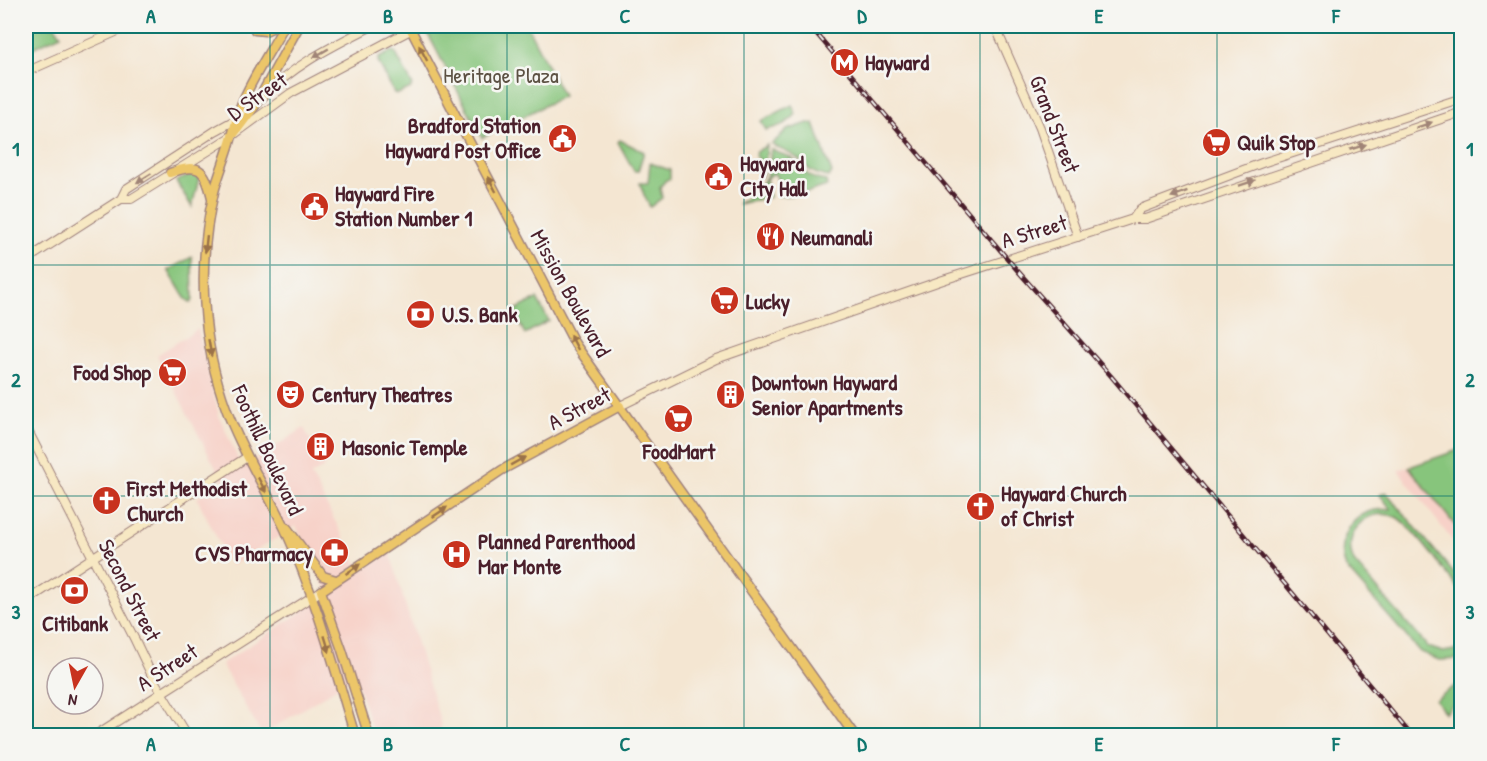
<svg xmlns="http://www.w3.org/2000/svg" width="1487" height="761" font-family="'Patrick Hand',sans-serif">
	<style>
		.built { fill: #f7d1c8 }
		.green { fill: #87c57b; stroke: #687253; stroke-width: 1.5 }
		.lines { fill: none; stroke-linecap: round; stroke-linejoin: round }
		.secondary-casing { stroke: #9f827e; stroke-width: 10 }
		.primary-casing { stroke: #9f827e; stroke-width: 11 }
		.secondary { stroke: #f7e8c3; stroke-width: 8 }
		.primary { stroke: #ecc669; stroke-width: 8 }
		.rail-casing { stroke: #4a1f2b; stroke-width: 4.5 }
		.rail { stroke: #f6f6f2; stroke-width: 2; stroke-dasharray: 7; stroke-linecap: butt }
		.oneway { fill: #a08477 }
		.oneway2 { fill: #9b724a }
		.grid { fill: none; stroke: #0f766e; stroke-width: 1.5; stroke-opacity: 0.55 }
		.labels { text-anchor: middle; stroke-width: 5; stroke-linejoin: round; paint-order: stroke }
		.poi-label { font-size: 22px; font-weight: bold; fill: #4a1f2b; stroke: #f6f6f2; text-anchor: start }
		.park-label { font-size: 22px; fill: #5c5143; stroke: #f6f6f2 }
		.street-label { font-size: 22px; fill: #4a1f2b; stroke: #f6f6f2 }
		.neatline { fill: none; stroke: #0f766e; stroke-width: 2 }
		.grid-label { font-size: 20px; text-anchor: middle; font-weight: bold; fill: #0f766e }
	</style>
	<rect width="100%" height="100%" fill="#f6f6f2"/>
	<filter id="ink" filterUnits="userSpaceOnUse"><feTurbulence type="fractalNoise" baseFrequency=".0167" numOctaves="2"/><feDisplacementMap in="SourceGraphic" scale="12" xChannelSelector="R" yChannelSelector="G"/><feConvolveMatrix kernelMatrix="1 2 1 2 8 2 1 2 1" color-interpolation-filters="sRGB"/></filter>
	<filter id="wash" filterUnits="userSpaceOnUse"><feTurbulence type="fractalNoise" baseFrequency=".008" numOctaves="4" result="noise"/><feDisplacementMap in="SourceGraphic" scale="24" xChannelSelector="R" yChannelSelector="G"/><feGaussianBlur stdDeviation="1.35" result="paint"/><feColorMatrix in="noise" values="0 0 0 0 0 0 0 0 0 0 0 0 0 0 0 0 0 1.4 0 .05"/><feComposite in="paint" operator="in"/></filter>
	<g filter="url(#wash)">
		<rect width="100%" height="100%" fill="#f4e6d2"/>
		<!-- built -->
		<path class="built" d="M198,329l21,87 23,52 62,-40 21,39 -14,8 50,96 29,-18 50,168 2,14h-68l-19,-59 -93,59 -41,-71 108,-70 -33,-68 -65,40 -34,-68 26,-16 -66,-127z
			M1461,449v103l-63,-82z"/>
		<!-- green -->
		<path class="green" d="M26,26h29l6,9 -35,16z
			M435,26h92l36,70 -81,42 -56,-108z
			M392,51l3,1 17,32 -1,4 -13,6 -4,-1 -16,-32 1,-3z
			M792,105l4,9c-8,10 -18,13 -30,16l-5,-9z
			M808,123l6,1 18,49 -4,4c-23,-5 -19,-11 -34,-21 -7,-5 -15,-6 -22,-12l15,-14z
			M620,140l24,12 -6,19h-4l-16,-29z
			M767,145l-2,22 -4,10 -4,-9 2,-9 -4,-3 1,-4z
			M771,149c6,4 12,5 18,8 17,9 12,21 37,24l1,5 -28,9 -20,1 -2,-18 -3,-5 -8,6 4,18 -32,7c13,-8 28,-20 31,-36 1,-6 1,-13 2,-19z
			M650,163l20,7v9l-4,1 -6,7 2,11 -12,9 -6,-12 -4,-12h8z
			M194,174l5,4 -7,29 -16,-26z
			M192,257l1,43 -2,3 -6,-5 -17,-28z
			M537,299l12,22 -24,13 -12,-23z
			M1461,449h1l-1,84 -52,-66z
			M1386,492l75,90v10c-12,-15 -50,-68 -65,-75 -13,-6 -30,-2 -38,9 -9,11 -9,24 -4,36l74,85 15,5 18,-3v10l-22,1 -19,-8 -74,-84c-9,-21 0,-47 22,-56 7,-3 15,-2 23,-3l-11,-14z
			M1455,686l4,6 -2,8 -12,13 -10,-13z"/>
	</g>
	<g filter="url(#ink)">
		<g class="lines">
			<defs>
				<path id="secondary" d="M995,26l45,102 38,109
					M26,72l103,-46
					M262,98c31,-33 71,-52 110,-72
					M121,199h10l101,-63 59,-43 127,-67
					M1133,219l7,-10 122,-46 200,-65
					M26,260l95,-61 5,-10 89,-58 20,-11 16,-11
					M620,406l96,-47 227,-79 190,-61h12l317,-107
					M26,427l109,213 20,42 33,54
					M26,601l221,-144
					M94,736l227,-145"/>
				<path id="primary" d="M284,26c-14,26 -32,52 -43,79 -4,10 -6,21 -9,31 -5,19 -13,37 -18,56 -17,72 -13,149 13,219 15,41 39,78 58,118 30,66 49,137 70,207
					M409,26l166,318 280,392
					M255,30l10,1 11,-5
					M234,134l21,-28 44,-80
					M170,173c30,-11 35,-4 42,25
					M287,528l36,48 13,4
					M369,736l-27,-86 -21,-59 181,-121 118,-64"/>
			</defs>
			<!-- secondary casing -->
			<use href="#secondary" class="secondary-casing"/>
			<!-- primary casing -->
			<use href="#primary" class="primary-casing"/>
			<!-- secondary -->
			<use href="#secondary" class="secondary"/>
			<!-- primary -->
			<use href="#primary" class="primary"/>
			<defs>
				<path id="rail" d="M810,26l207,244 94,106 301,360"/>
			</defs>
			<!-- rail casing -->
			<use href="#rail" class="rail-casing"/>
			<!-- rail -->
			<use href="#rail" class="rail"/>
		</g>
		<!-- one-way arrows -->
		<defs><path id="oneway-solid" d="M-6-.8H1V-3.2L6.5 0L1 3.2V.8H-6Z" transform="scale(1.5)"/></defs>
		<g class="oneway">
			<use href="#oneway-solid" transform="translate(321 53) rotate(150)"/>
			<use href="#oneway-solid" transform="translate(1424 125) rotate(-19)"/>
			<use href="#oneway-solid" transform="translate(1358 147) rotate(-18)"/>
			<use href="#oneway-solid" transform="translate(144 178) rotate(148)"/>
			<use href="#oneway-solid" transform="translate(1247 183) rotate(-19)"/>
			<use href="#oneway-solid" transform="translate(1179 194) rotate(159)"/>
		</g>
		<g class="oneway2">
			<use href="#oneway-solid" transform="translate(423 53) rotate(-118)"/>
			<use href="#oneway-solid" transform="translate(492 184) rotate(-118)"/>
			<use href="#oneway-solid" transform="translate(206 244) rotate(96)"/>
			<use href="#oneway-solid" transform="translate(574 342) rotate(-118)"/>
			<use href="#oneway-solid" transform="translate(210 348) rotate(80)"/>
			<use href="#oneway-solid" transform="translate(518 461) rotate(-29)"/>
			<use href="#oneway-solid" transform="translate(262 485) rotate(62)"/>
			<use href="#oneway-solid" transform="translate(440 512) rotate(-34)"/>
			<use href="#oneway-solid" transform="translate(353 569) rotate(-34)"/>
			<use href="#oneway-solid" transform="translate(327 644) rotate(73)"/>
		</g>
	</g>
	<!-- grid -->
	<path class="grid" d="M270,26v710M507,26v710M744,26v710M980,26v710M1217,26v710M26,265h1436M26,496h1436"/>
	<!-- icons -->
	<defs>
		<symbol id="metro-disc" viewBox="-11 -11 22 22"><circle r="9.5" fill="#c8321e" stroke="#f6f6f2"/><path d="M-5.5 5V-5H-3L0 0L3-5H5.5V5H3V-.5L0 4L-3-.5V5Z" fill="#fff"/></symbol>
		<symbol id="civic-disc" viewBox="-11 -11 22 22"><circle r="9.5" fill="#c8321e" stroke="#f6f6f2"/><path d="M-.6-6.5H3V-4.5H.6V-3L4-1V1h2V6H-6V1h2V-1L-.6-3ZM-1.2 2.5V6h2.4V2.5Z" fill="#fff"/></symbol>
		<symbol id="supermarket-disc" viewBox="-11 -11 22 22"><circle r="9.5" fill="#c8321e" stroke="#f6f6f2"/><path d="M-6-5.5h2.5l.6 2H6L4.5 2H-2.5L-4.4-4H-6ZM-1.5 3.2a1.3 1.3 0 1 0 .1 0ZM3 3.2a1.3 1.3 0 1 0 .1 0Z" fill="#fff"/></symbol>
		<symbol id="restaurant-disc" viewBox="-11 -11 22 22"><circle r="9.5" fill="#c8321e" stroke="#f6f6f2"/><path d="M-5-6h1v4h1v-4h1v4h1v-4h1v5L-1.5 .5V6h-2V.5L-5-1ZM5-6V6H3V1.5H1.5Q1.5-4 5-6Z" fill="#fff"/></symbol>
		<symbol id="bank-disc" viewBox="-11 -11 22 22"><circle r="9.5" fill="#c8321e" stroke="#f6f6f2"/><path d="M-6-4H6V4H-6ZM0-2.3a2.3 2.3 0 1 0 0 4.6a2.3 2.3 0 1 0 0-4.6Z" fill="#fff"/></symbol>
		<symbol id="theatre-disc" viewBox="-11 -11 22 22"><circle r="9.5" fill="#c8321e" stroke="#f6f6f2"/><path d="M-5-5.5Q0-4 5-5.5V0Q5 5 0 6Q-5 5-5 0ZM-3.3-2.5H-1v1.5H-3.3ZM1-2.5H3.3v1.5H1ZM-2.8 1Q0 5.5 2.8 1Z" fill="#fff"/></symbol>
		<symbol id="building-disc" viewBox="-11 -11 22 22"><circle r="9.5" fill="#c8321e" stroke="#f6f6f2"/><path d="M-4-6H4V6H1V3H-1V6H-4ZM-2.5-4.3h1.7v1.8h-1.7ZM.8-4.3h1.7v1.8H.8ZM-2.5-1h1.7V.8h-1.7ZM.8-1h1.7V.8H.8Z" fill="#fff"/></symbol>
		<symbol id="church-disc" viewBox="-11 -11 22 22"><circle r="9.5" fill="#c8321e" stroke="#f6f6f2"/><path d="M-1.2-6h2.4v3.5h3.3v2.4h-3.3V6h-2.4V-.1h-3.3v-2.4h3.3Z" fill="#fff"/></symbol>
		<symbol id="pharmacy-disc" viewBox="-11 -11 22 22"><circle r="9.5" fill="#c8321e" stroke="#f6f6f2"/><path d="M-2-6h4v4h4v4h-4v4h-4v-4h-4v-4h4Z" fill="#fff"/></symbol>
		<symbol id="hospital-disc" viewBox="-11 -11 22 22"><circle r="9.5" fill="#c8321e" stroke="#f6f6f2"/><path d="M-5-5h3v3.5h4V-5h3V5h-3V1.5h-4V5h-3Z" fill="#fff"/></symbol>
	</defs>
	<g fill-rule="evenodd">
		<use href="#metro-disc" x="828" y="46" width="33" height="33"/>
		<use href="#civic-disc" x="546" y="122" width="33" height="33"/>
		<use href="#supermarket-disc" x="1200" y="126" width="33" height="33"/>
		<use href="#civic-disc" x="702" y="160" width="33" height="33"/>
		<use href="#civic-disc" x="298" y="190" width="33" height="33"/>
		<use href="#restaurant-disc" x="754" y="220" width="33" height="33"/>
		<use href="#supermarket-disc" x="708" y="284" width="33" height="33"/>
		<use href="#bank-disc" x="404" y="298" width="33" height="33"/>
		<use href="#supermarket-disc" x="156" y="356" width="33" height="33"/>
		<use href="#theatre-disc" x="274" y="378" width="33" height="33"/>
		<use href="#building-disc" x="714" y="378" width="33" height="33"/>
		<use href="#supermarket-disc" x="662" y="402" width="33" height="33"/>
		<use href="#building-disc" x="304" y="430" width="33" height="33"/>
		<use href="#church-disc" x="90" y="484" width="33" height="33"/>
		<use href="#church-disc" x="964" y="490" width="33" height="33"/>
		<use href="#pharmacy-disc" x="318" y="536" width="33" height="33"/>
		<use href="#hospital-disc" x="440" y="538" width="33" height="33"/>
		<use href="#bank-disc" x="58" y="574" width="33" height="33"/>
	</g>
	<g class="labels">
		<!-- poi labels -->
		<g class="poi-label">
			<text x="865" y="70">Hayward</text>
			<text x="541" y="133" text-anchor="end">Bradford Station<tspan x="541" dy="25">Hayward Post Office</tspan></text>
			<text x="1237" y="150">Quik Stop</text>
			<text x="740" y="171">Hayward<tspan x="740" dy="25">City Hall</tspan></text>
			<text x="335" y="201">Hayward Fire<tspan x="335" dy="25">Station Number 1</tspan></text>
			<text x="791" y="245">Neumanali</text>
			<text x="746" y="309">Lucky</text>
			<text x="442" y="322">U.S. Bank</text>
			<text x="151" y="380" text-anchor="end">Food Shop</text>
			<text x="752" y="390">Downtown Hayward<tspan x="752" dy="25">Senior Apartments</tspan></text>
			<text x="312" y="402">Century Theatres</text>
			<text x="342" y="455">Masonic Temple</text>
			<text x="679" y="459" text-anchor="middle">FoodMart</text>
			<text x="127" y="496">First Methodist<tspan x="127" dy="25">Church</tspan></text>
			<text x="1001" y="501">Hayward Church<tspan x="1001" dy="25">of Christ</tspan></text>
			<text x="478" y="549">Planned Parenthood<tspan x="478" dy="25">Mar Monte</tspan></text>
			<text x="313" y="561" text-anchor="end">CVS Pharmacy</text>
			<text x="75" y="631" text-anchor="middle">Citibank</text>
		</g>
		<!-- park labels -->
		<g class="park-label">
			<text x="501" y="83">Heritage Plaza</text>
		</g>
		<!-- street labels -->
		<g class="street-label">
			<text transform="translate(257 96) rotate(-35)" y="8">D Street</text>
			<text transform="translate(1055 124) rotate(69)" y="8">Grand Street</text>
			<text transform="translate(1034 231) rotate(-17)" y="8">A Street</text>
			<text transform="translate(571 293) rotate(61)" y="8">Mission Boulevard</text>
			<text transform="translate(579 408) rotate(-28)" y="8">A Street</text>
			<text transform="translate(268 450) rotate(65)" y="8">Foothill Boulevard</text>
			<text transform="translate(130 590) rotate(63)" y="8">Second Street</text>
			<text transform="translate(167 667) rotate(-33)" y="8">A Street</text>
		</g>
	</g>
	<!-- margin -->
	<rect width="1487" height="761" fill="none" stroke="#f6f6f2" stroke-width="66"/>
	<!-- north arrow -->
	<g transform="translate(75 686) rotate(189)"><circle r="28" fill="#f6f6f2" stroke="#b1a0a2" stroke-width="1.5"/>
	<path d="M0-4.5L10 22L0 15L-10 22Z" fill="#c8321e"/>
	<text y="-9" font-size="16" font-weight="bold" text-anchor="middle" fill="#4a1f2b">N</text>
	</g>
	<rect x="33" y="33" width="1421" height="695" class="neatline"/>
	<g class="grid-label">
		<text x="151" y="23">A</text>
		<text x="388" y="23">B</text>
		<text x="625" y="23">C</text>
		<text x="862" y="23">D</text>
		<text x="1099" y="23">E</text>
		<text x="1336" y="23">F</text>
		<text x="16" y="156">1</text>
		<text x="1470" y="156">1</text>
		<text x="16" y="387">2</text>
		<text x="1470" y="387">2</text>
		<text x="16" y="619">3</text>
		<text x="1470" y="619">3</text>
		<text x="151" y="751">A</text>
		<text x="388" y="751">B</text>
		<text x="625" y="751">C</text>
		<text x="862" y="751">D</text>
		<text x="1099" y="751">E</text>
		<text x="1336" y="751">F</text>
	</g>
</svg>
